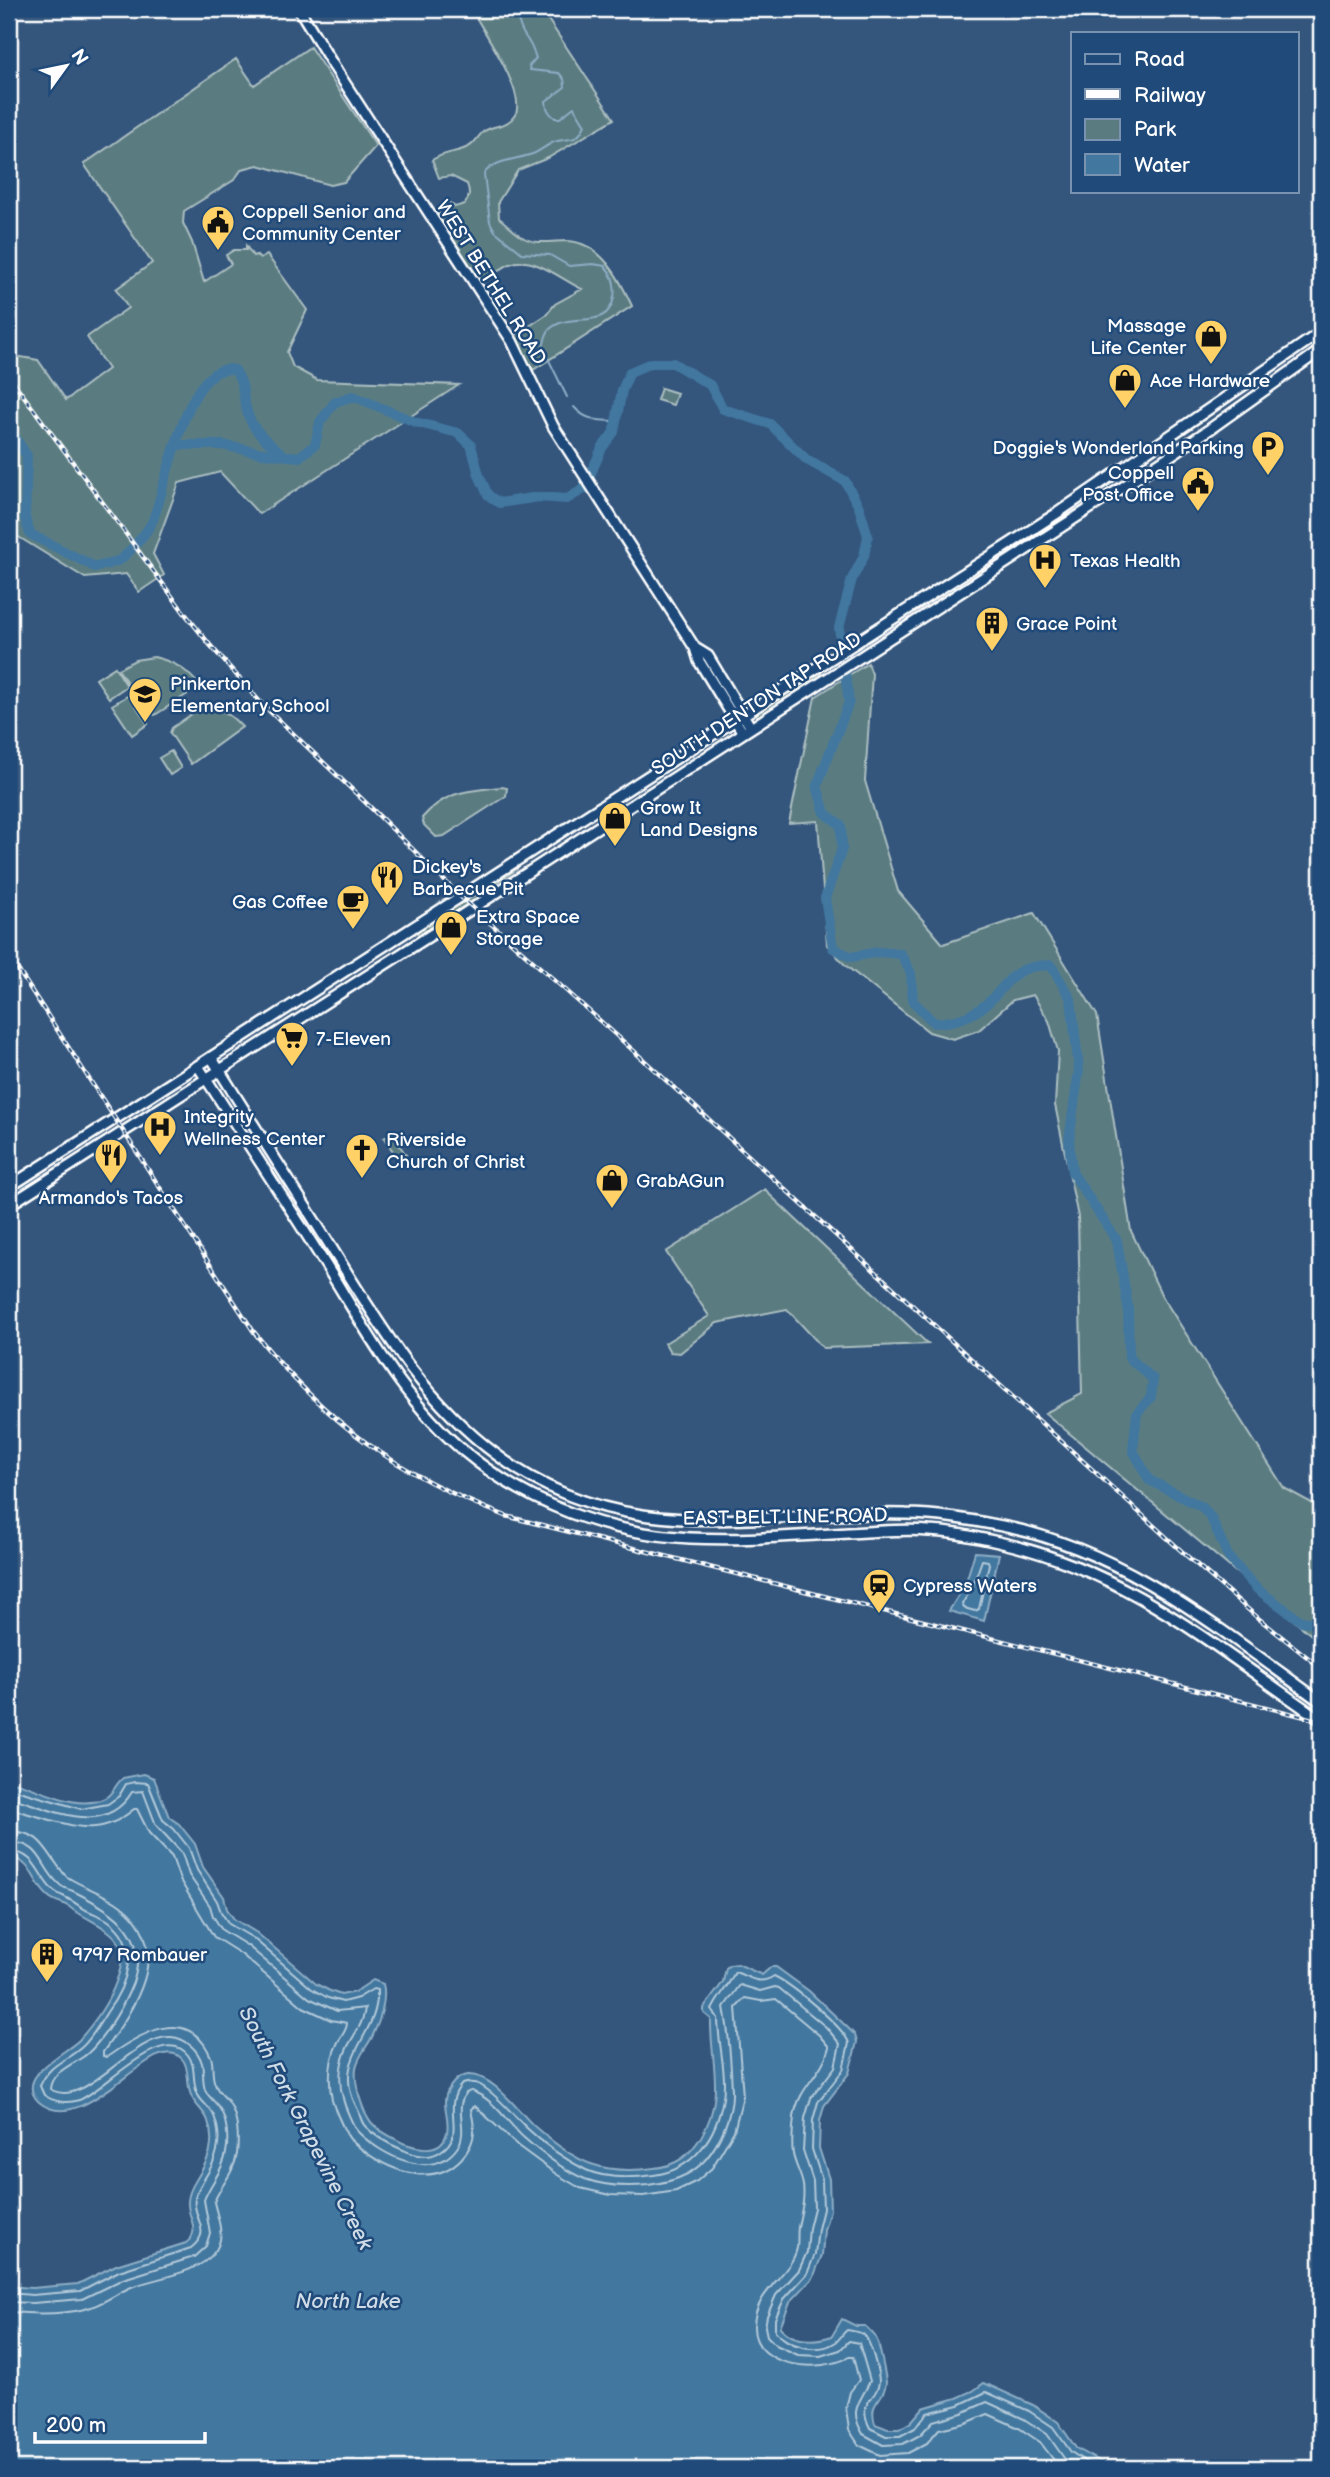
<svg xmlns="http://www.w3.org/2000/svg" width="1330" height="2477" font-family="'Balsamiq Sans',sans-serif">
	<style>
		.green { fill: #5a7c81; stroke: #acbec0; stroke-width: 2 }
		.water { fill: #42779f; stroke: #8eadc5; stroke-width: 2 }
		.lines { fill: none; stroke-linecap: round; stroke-linejoin: round }
		.shore { stroke: #b3c9d9; stroke-width: 2 }
		.stream { stroke: #8eadc5; stroke-width: 2 }
		.river { stroke: #42779f; stroke-width: 10 }
		.major-casing { stroke: #fff; stroke-width: 14 }
		.major { stroke: #1f4a7a; stroke-width: 9 }
		.rail-casing { stroke: #fff; stroke-width: 4.5 }
		.rail { stroke: #1f4a7a; stroke-width: 2; stroke-dasharray: 5; stroke-linecap: butt }
		.labels { text-anchor: middle; stroke-width: 5; stroke-linejoin: round; paint-order: stroke }
		.poi-label { font-size: 19px; fill: #fff; stroke: #1f4a7a; text-anchor: start }
		.street-label { font-size: 19px; fill: #fff; stroke: #1f4a7a }
		.water-label { font-size: 21px; font-style: italic; fill: #d0dde7; stroke: #1f4a7a }
	</style>
	<rect width="100%" height="100%" fill="#34567d"/>
	<filter id="ink" filterUnits="userSpaceOnUse"><feTurbulence type="fractalNoise" baseFrequency=".0143" numOctaves="2"/><feDisplacementMap in="SourceGraphic" scale="14" xChannelSelector="R" yChannelSelector="G"/><feConvolveMatrix kernelMatrix="1 2 1 2 8 2 1 2 1" color-interpolation-filters="sRGB"/></filter>
	<g filter="url(#ink)">
		<!-- green -->
		<path class="green" d="M471,9h70l73,110 -66,39 -30,12 -20,32 1,16c8,6 16,15 25,20 13,7 29,3 43,3 34,1 53,38 65,65l-99,64 -19,-34 32,-21 9,-11 27,-15c-20,-9 -49,-35 -72,-25 -10,5 -19,12 -29,18l-43,-66 9,-15 8,6 10,-3c5,-7 5,-12 2,-20l-16,-8 -12,2 -7,-18c14,-9 25,-7 36,-13 6,-2 10,-11 15,-15 10,-8 24,-4 32,-17 13,-20 -33,-86 -44,-106z
			M310,47l66,99 -32,36 -14,3 -72,-20 -16,4 -8,11 -50,31 -1,12 9,19 12,40 27,-18 -5,-9 8,-5h12v-4l7,10 3,-1 4,4 7,-4 40,55 -20,42 6,15 24,13 142,5 -200,129 -39,-42 -41,11 -26,71 11,21 -25,17 -13,-18 -41,4 -76,-47v-176l29,5 28,40 42,-31 -21,-32 41,-29 -12,-19 36,-26 -68,-99 152,-105 18,26z
			M661,388l16,5 -4,12 -16,-5z
			M154,657c21,5 32,12 46,29l-45,29 -8,-2 -29,-44 17,-9z
			M868,663l4,11 -7,107 33,110 45,53 91,-31 63,102 34,216 31,65 122,192 37,20v135l-276,-230 37,-19 -4,-177 -23,-112 3,-54 -9,-30 -16,-26 -20,5 -34,30 -26,9 -24,-7 -84,-67 -18,-20 -9,-124 -29,2 26,-126z
			M115,667l12,19 -18,12 -13,-19z
			M821,669v6l-63,42 -2,-3z
			M129,695l19,29 -16,11 -20,-30z
			M202,707c19,1 27,6 40,20l-51,37 -21,-31 2,-5z
			M171,751l10,17 -11,7 -11,-17z
			M501,787l6,1 -1,8 -62,40 -8,1 -12,-12 -2,-7c24,-28 46,-27 79,-31z
			M515,866l2,3 -48,34 -4,-5z
			M462,900l5,4 -48,31 -2,-3z
			M392,1134l14,21 -7,5 -15,-22z
			M765,1189l5,6 158,149 -105,4 -36,-39 -70,14 -37,30 -10,-1 -5,-9 44,-27 -43,-64z"/>
		<!-- water -->
		<path class="water" d="M975,1552l24,2 -15,67 -35,-10 16,-26z
			M144,1774l10,4 15,39 10,7 16,20 8,23 21,30 3,12 7,10 23,14 59,51 14,7 11,4 14,-3 18,-12 10,4c4,15 -3,37 -10,51 -5,11 -15,21 -17,33 -2,14 5,39 13,51 5,10 24,19 34,24 16,6 39,11 44,-11 4,-20 -11,-30 7,-50 5,-5 8,-6 14,-7 25,-1 49,35 66,51 16,14 37,31 57,38 20,7 43,7 63,4 22,-2 35,-12 47,-31 25,-42 9,-74 10,-118l-7,-6v-5l19,-26 3,-14 4,-3 8,-1 24,11 9,-8h5l33,24 39,37 7,7 2,7 -8,31 -25,33 -4,15 -1,27 10,31 1,31 -6,20 -2,25 -9,23 -23,24 -10,25c14,16 33,15 52,9l10,-17 14,7h9c3,3 9,8 11,12 3,5 10,39 10,45 -2,19 -18,17 -11,41l13,5h11l12,-7 12,-14 34,-10 16,-7 11,-8 49,22 25,17 18,26 36,20h-1103v-182l23,2 46,-4 38,-19 70,-22c15,-12 3,-23 2,-38 -1,-9 3,-17 8,-25 12,-19 20,-35 12,-59 -3,-10 -14,-16 -17,-26 -5,-11 -1,-26 -8,-35 -28,-36 -97,82 -144,42 -27,-25 29,-50 40,-62 14,-16 30,-38 37,-58 17,-43 -4,-49 -36,-68 -5,-2 -9,-6 -13,-9 -7,-3 -14,-4 -19,-9 -17,-15 -14,-34 -39,-39v-76c28,5 66,32 96,17 9,-5 10,-14 18,-20z"/>
		<g class="lines">
			<!-- shore -->
			<path class="shore" d="M982,1560l6,1 1,3 -10,45 -4,2 -11,-3 -2,-4 10,-16z
				M9,1788l72,21 27,-5 11,-8 7,-12 9,-2 13,1 15,37 11,9 15,19 8,22 20,31 4,11 8,12 24,14 59,51 16,9 15,4 15,-4 15,-9 4,1c3,46 -46,66 -21,116 4,6 4,15 9,20 8,9 24,18 36,23 12,6 28,11 40,2 27,-18 -1,-43 21,-67 7,-2 14,-2 20,2 18,11 31,30 47,44 16,15 37,30 57,40 20,9 47,8 68,5 40,-5 63,-39 69,-77 4,-26 -5,-54 -5,-80l-6,-8c6,-13 17,-25 23,-38 15,5 24,14 39,4 17,8 69,50 75,67l-6,27 -25,32 -5,18 -1,29 10,31 1,29 -5,20 -3,25 -8,20 -23,25 -9,20v12c13,15 42,24 61,11 4,-3 7,-9 11,-12 5,1 12,2 16,4 7,4 16,39 16,48 -2,20 -23,17 -9,46l16,8h14l15,-8 12,-15 32,-8 27,-13 43,19 24,16 18,25 24,16
				M9,1797c39,10 94,43 123,-5l11,-1 13,34 26,28 7,22 21,31 3,10 9,14 26,16 61,52 28,13 28,-3c-1,14 -10,25 -17,38 -8,16 -10,35 -5,52 1,7 11,30 15,34 23,23 74,50 99,16 13,-18 -4,-39 9,-55 4,-2 5,-3 10,0 19,8 32,30 47,44 17,15 40,33 62,42 19,7 43,8 63,6 22,-3 42,-8 57,-25 15,-17 28,-46 27,-69 -1,-28 -3,-58 -8,-84l16,-22 20,6 15,-4 4,1 47,39 14,17 -5,23 -24,31 -6,20 -2,32 10,31 1,27 -5,20 -2,24 -8,18 -23,25 -9,21 -2,11 2,9 9,9 22,10 22,1 20,-6 9,-9 10,2 11,38c-10,22 -22,28 -7,53l20,11 20,-1 17,-9 13,-14 29,-8 25,-11 37,17 23,15 17,24 14,10
				M9,1807c10,5 20,7 31,10 37,10 61,20 94,-8h3l12,24 23,24 8,23 34,57 27,17 62,53 28,13 16,3c0,7 -5,12 -9,19 -9,18 -10,38 -6,58 2,8 13,33 18,39 27,27 79,53 111,20 7,-7 13,-18 13,-29 0,-7 -2,-14 -3,-21l4,-3 43,40 38,28 24,14 30,7 33,1 33,-5 21,-10 15,-13 22,-37 9,-35 -7,-88 9,-10 16,3 15,-2 43,36 10,12c-7,29 -30,38 -35,70 -1,11 -3,26 -1,37 2,11 8,20 10,31 2,15 -2,27 -5,42 -1,7 0,14 -1,21 -6,28 -42,41 -43,78 -1,43 68,47 95,31h4l6,23 -9,12 -4,16 3,22 10,15 21,10 28,-2 19,-10 12,-14 27,-6 22,-9 31,14 21,14 20,26
				M9,1831c30,1 34,14 49,35 4,4 6,10 11,12 16,10 37,16 52,28 56,43 12,104 -18,146v4l4,1c32,-23 81,-54 104,0 3,9 0,18 4,27 2,7 8,11 13,17 10,14 11,36 9,53 -3,19 -16,31 -23,48 4,18 13,36 -1,52 -16,20 -60,24 -84,34 -15,7 -28,17 -44,21 -24,6 -52,5 -76,3
				M9,1842c34,1 30,24 50,42 3,4 9,5 14,7 44,22 82,46 56,101 -8,18 -27,49 -42,62 -12,10 -36,17 -37,35 36,22 80,-54 121,-52 15,1 27,13 31,26 2,9 0,18 3,27 3,6 9,11 13,16 9,12 11,32 8,47 -3,18 -16,31 -22,47l6,33 -4,13 -12,11 -71,22 -41,20 -49,4 -24,-1
				M9,1851c33,2 28,35 54,45 8,4 15,9 23,14 8,4 17,6 24,12 31,24 17,63 -3,90 -7,11 -15,26 -25,35 -17,15 -32,16 -42,39l4,9c10,7 23,9 35,5 24,-8 83,-78 109,-45 9,12 3,27 10,40 4,8 13,13 16,21 10,25 2,45 -11,65 -4,7 -10,16 -8,25 3,19 15,27 -4,42l-72,23 -39,20 -48,4 -23,-2"/>
			<!-- stream -->
			<path class="stream" d="M510,9c10,7 8,18 15,27 5,7 8,13 11,22l-7,8 1,4 29,3 5,6 1,8 -19,14c0,8 3,12 9,17h5l14,-11 11,18c-9,20 -15,11 -31,17 -7,3 -13,8 -19,11 -16,7 -41,6 -51,21l6,48 5,9 27,22 28,2 19,11 24,-2 12,2c8,9 11,19 9,31 -6,35 -41,14 -63,31 -6,5 -6,13 -8,20l24,49
				M574,407c12,14 26,14 43,14"/>
			<!-- river -->
			<path class="river" d="M9,431h2l16,25 -2,62 5,16 65,33c8,-2 19,-3 26,-8 7,-5 28,-29 31,-37 14,-30 33,-164 83,-152 11,18 6,22 11,38 5,23 22,34 39,48
				M175,445h47l41,8 36,4 16,-12 5,-23 15,-20 18,-6 62,26 43,11 13,12 8,30 9,20 11,8 40,-6 28,2 17,-10 18,-41 12,-16 8,-42 8,-18 21,-9h22l37,22 13,24 47,15 37,36 38,21 14,26 9,29 -4,20 -12,23 -13,49 10,74 -32,84 8,27 16,12 1,24 -17,49 8,50 18,9 28,-5 22,2 10,19 2,28 21,22c17,-1 31,-4 46,-14 28,-19 26,-44 71,-44l20,34 8,71 -10,70 3,32 45,69 11,66 1,51 24,21 -2,18 -14,16 -4,37 16,30 53,27 9,11 18,40 28,31 44,32 13,2 7,-15"/>
			<defs>
				<path id="major" d="M299,9l34,56 179,276 41,85 142,222 4,13 44,72
					M695,648l13,8 43,72
					M211,1057c38,61 77,122 115,182 51,81 93,158 171,216 129,97 263,55 409,59 32,0 65,6 96,12 123,24 220,105 319,176
					M198,1066c43,67 87,134 129,201 41,66 77,135 138,185 62,52 144,82 225,86 58,3 118,-3 176,-6 21,-1 42,-3 63,-1 23,1 47,6 69,11 129,28 218,106 323,178
					M9,1187l1047,-673 265,-182
					M9,1205l464,-297 650,-421 87,-58 111,-79"/>
			</defs>
			<!-- major casing -->
			<use href="#major" class="major-casing"/>
			<!-- major -->
			<use href="#major" class="major"/>
			<defs>
				<path id="rail" d="M9,376l174,235 27,34 51,58 102,97 98,97 174,155 552,504 71,62 63,50
					M9,956l245,376c72,91 144,143 252,184l815,205"/>
			</defs>
			<!-- rail casing -->
			<use href="#rail" class="rail-casing"/>
			<!-- rail -->
			<use href="#rail" class="rail"/>
		</g>
	</g>
	<!-- icons -->
	<defs>
		<symbol id="civic-pin" viewBox="-11 -11 22 30"><path d="M0 17L-7.5 6A9.5 9.5 0 1 1 7.5 6Z" fill="#ffd166" stroke="#1f4a7a"/><path d="M-.6-6.5H3V-4.5H.6V-3L4-1V1h2V6H-6V1h2V-1L-.6-3ZM-1.2 2.5V6h2.4V2.5Z" fill="#111"/></symbol>
		<symbol id="shop-pin" viewBox="-11 -11 22 30"><path d="M0 17L-7.5 6A9.5 9.5 0 1 1 7.5 6Z" fill="#ffd166" stroke="#1f4a7a"/><path d="M-5-2.5h2.3a2.7 3.5 0 0 1 5.4 0H5L5.5 6h-11ZM-1.5-2.5h3a1.5 2.3 0 0 0-3 0Z" fill="#111"/></symbol>
		<symbol id="parking-pin" viewBox="-11 -11 22 30"><path d="M0 17L-7.5 6A9.5 9.5 0 1 1 7.5 6Z" fill="#ffd166" stroke="#1f4a7a"/><path d="M-3.5-5.5H1a3.5 3.5 0 0 1 0 7H-1V5.5H-3.5ZM-1-3.4V-.6H.8a1.4 1.4 0 0 0 0-2.8Z" fill="#111"/></symbol>
		<symbol id="hospital-pin" viewBox="-11 -11 22 30"><path d="M0 17L-7.5 6A9.5 9.5 0 1 1 7.5 6Z" fill="#ffd166" stroke="#1f4a7a"/><path d="M-5-5h3v3.5h4V-5h3V5h-3V1.5h-4V5h-3Z" fill="#111"/></symbol>
		<symbol id="building-pin" viewBox="-11 -11 22 30"><path d="M0 17L-7.5 6A9.5 9.5 0 1 1 7.5 6Z" fill="#ffd166" stroke="#1f4a7a"/><path d="M-4-6H4V6H1V3H-1V6H-4ZM-2.5-4.3h1.7v1.8h-1.7ZM.8-4.3h1.7v1.8H.8ZM-2.5-1h1.7V.8h-1.7ZM.8-1h1.7V.8H.8Z" fill="#111"/></symbol>
		<symbol id="school-pin" viewBox="-11 -11 22 30"><path d="M0 17L-7.5 6A9.5 9.5 0 1 1 7.5 6Z" fill="#ffd166" stroke="#1f4a7a"/><path d="M0-5L7-2L0 1L-7-2ZM-4 1L0 2.5L4 1V4Q0 6-4 4Z" fill="#111"/></symbol>
		<symbol id="restaurant-pin" viewBox="-11 -11 22 30"><path d="M0 17L-7.5 6A9.5 9.5 0 1 1 7.5 6Z" fill="#ffd166" stroke="#1f4a7a"/><path d="M-5-6h1v4h1v-4h1v4h1v-4h1v5L-1.5 .5V6h-2V.5L-5-1ZM5-6V6H3V1.5H1.5Q1.5-4 5-6Z" fill="#111"/></symbol>
		<symbol id="cafe-pin" viewBox="-11 -11 22 30"><path d="M0 17L-7.5 6A9.5 9.5 0 1 1 7.5 6Z" fill="#ffd166" stroke="#1f4a7a"/><path d="M-5.5-4.5H6V0H3Q3 3.5 0 3.5H-2.5Q-5.5 3.5-5.5 0ZM3-3.2v2h1.7v-2ZM-6 4.5H4V6H-6Z" fill="#111"/></symbol>
		<symbol id="supermarket-pin" viewBox="-11 -11 22 30"><path d="M0 17L-7.5 6A9.5 9.5 0 1 1 7.5 6Z" fill="#ffd166" stroke="#1f4a7a"/><path d="M-6-5.5h2.5l.6 2H6L4.5 2H-2.5L-4.4-4H-6ZM-1.5 3.2a1.3 1.3 0 1 0 .1 0ZM3 3.2a1.3 1.3 0 1 0 .1 0Z" fill="#111"/></symbol>
		<symbol id="church-pin" viewBox="-11 -11 22 30"><path d="M0 17L-7.5 6A9.5 9.5 0 1 1 7.5 6Z" fill="#ffd166" stroke="#1f4a7a"/><path d="M-1.2-6h2.4v3.5h3.3v2.4h-3.3V6h-2.4V-.1h-3.3v-2.4h3.3Z" fill="#111"/></symbol>
		<symbol id="station-pin" viewBox="-11 -11 22 30"><path d="M0 17L-7.5 6A9.5 9.5 0 1 1 7.5 6Z" fill="#ffd166" stroke="#1f4a7a"/><path d="M-3-6H3Q5-6 5-4V2Q5 4 3 4L4.5 6H3L1.5 4h-3L-3 6H-4.5L-3 4Q-5 4-5 2V-4Q-5-6-3-6ZM-3.5-4v3h7v-3ZM-3.5 1v1.5H-2V1ZM2 1v1.5H3.5V1Z" fill="#111"/></symbol>
	</defs>
	<g fill-rule="evenodd">
		<use href="#civic-pin" x="199" y="203" width="38" height="52"/>
		<use href="#shop-pin" x="1192" y="317" width="38" height="52"/>
		<use href="#shop-pin" x="1106" y="361" width="38" height="52"/>
		<use href="#parking-pin" x="1249" y="428" width="38" height="52"/>
		<use href="#civic-pin" x="1179" y="464" width="38" height="52"/>
		<use href="#hospital-pin" x="1026" y="541" width="38" height="52"/>
		<use href="#building-pin" x="973" y="604" width="38" height="52"/>
		<use href="#school-pin" x="126" y="675" width="38" height="52"/>
		<use href="#shop-pin" x="596" y="799" width="38" height="52"/>
		<use href="#restaurant-pin" x="368" y="858" width="38" height="52"/>
		<use href="#cafe-pin" x="334" y="882" width="38" height="52"/>
		<use href="#shop-pin" x="432" y="908" width="38" height="52"/>
		<use href="#supermarket-pin" x="273" y="1019" width="38" height="52"/>
		<use href="#hospital-pin" x="141" y="1108" width="38" height="52"/>
		<use href="#church-pin" x="343" y="1131" width="38" height="52"/>
		<use href="#restaurant-pin" x="92" y="1136" width="38" height="52"/>
		<use href="#shop-pin" x="593" y="1161" width="38" height="52"/>
		<use href="#station-pin" x="860" y="1566" width="38" height="52"/>
		<use href="#building-pin" x="28" y="1935" width="38" height="52"/>
	</g>
	<g class="labels">
		<!-- poi labels -->
		<g class="poi-label">
			<text x="242" y="218">Coppell Senior and<tspan x="242" dy="22">Community Center</tspan></text>
			<text x="1186" y="332" text-anchor="end">Massage<tspan x="1186" dy="22">Life Center</tspan></text>
			<text x="1150" y="387">Ace Hardware</text>
			<text x="1244" y="454" text-anchor="end">Doggie's Wonderland Parking</text>
			<text x="1174" y="479" text-anchor="end">Coppell<tspan x="1174" dy="22">Post Office</tspan></text>
			<text x="1070" y="567">Texas Health</text>
			<text x="1016" y="630">Grace Point</text>
			<text x="170" y="690">Pinkerton<tspan x="170" dy="22">Elementary School</tspan></text>
			<text x="640" y="814">Grow It<tspan x="640" dy="22">Land Designs</tspan></text>
			<text x="412" y="873">Dickey's<tspan x="412" dy="22">Barbecue Pit</tspan></text>
			<text x="328" y="908" text-anchor="end">Gas Coffee</text>
			<text x="476" y="923">Extra Space<tspan x="476" dy="22">Storage</tspan></text>
			<text x="316" y="1045">7-Eleven</text>
			<text x="184" y="1123">Integrity<tspan x="184" dy="22">Wellness Center</tspan></text>
			<text x="386" y="1146">Riverside<tspan x="386" dy="22">Church of Christ</tspan></text>
			<text x="636" y="1187">GrabAGun</text>
			<text x="111" y="1204" text-anchor="middle">Armando's Tacos</text>
			<text x="903" y="1592">Cypress Waters</text>
			<text x="72" y="1961">9797 Rombauer</text>
		</g>
		<!-- street labels -->
		<g class="street-label">
			<text transform="translate(492 282) rotate(58)" y="7">WEST BETHEL ROAD</text>
			<text transform="translate(756 703) rotate(-33)" y="7">SOUTH DENTON TAP ROAD</text>
			<text transform="translate(785 1516) rotate(-1)" y="7">EAST BELT LINE ROAD</text>
		</g>
		<!-- water labels -->
		<g class="water-label">
			<text transform="translate(306 2128) rotate(63)" y="7">South Fork Grapevine Creek</text>
			<text x="348" y="2308">North Lake</text>
		</g>
	</g>
	<!-- margin -->
	<rect width="1330" height="2477" fill="none" stroke="#1f4a7a" stroke-width="35"/>
	<rect x="18" y="18" width="1295" height="2442" fill="none" stroke="#fff" stroke-width="2.5" filter="url(#ink)"/>
	<!-- legend -->
	<rect x="1071" y="32" width="228" height="161" fill="#1f4a7a" stroke="#7992af" stroke-width="2"/>
	<rect x="1085" y="54" width="35" height="10" fill="#1f4a7a" stroke="#7992af" stroke-width="2"/>
	<text x="1134" y="66" font-size="21" fill="#ffffff">Road</text>
	<rect x="1085" y="89" width="35" height="10" fill="#ffffff" stroke="#7992af" stroke-width="2"/>
	<text x="1134" y="102" font-size="21" fill="#ffffff">Railway</text>
	<rect x="1085" y="119" width="35" height="21" fill="#5a7c81" stroke="#7992af" stroke-width="2"/>
	<text x="1134" y="136" font-size="21" fill="#ffffff">Park</text>
	<rect x="1085" y="154" width="35" height="21" fill="#42779f" stroke="#7992af" stroke-width="2"/>
	<text x="1134" y="172" font-size="21" fill="#ffffff">Water</text>
	<!-- north arrow -->
	<g transform="translate(66 66) rotate(57)" stroke="#1f4a7a" stroke-width="5" paint-order="stroke">
	<path d="M0-5L12 26L0 18L-12 26Z" fill="#ffffff"/>
	<text y="-10" font-size="19" font-weight="bold" text-anchor="middle" fill="#ffffff">N</text>
	</g>
	<!-- scale -->
	<path d="M35 2432v10h170v-10" fill="none" stroke="#ffffff" stroke-width="3.5"/>
	<text x="46" y="2432" font-size="21" fill="#ffffff" stroke="#1f4a7a" stroke-width="5" paint-order="stroke">200 m</text>
</svg>
